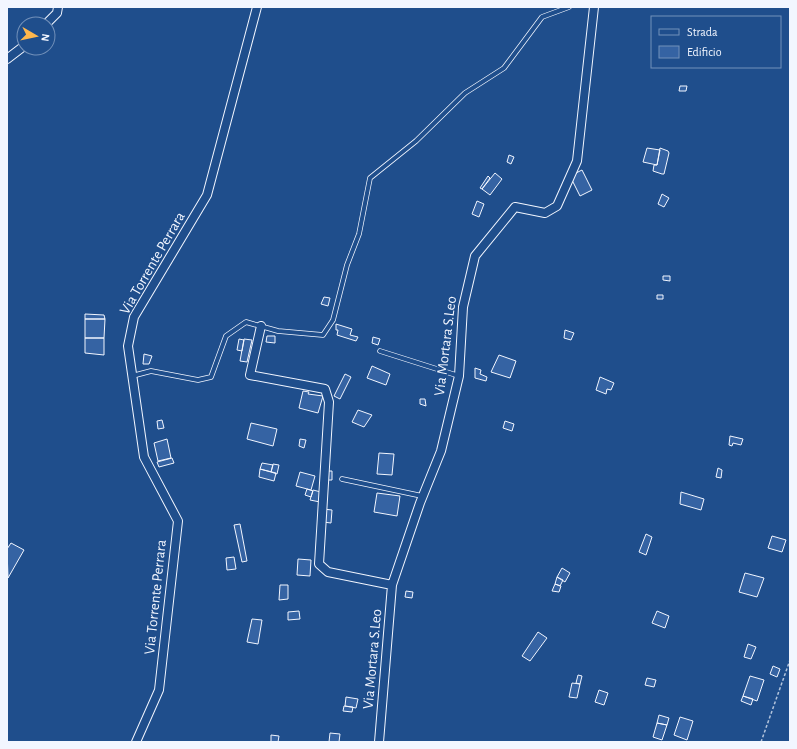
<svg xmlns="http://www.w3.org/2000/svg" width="797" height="749" font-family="'Alegreya Sans',sans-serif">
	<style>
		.building { fill: #3563a3; stroke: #f2f6ff }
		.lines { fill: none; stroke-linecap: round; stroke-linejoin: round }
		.lane-casing { stroke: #f2f6ff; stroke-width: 5.5 }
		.street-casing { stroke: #f2f6ff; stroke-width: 10 }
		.path { stroke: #b3c4dc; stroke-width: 1.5; stroke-dasharray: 3 2; stroke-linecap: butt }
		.lane { stroke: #1f4e8c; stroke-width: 4 }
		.street { stroke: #1f4e8c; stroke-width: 8 }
		.labels { text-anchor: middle; stroke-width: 3; stroke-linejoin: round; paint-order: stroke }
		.street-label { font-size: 15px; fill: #f2f6ff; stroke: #1f4e8c }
	</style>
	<rect width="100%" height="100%" fill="#1f4e8c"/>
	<!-- building -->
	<path class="building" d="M680,86h7l-1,5h-7z
		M647,148l13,2 -3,15 -14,-3z
		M660,148l8,3 1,2 -5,21h-2l-9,-3 1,-6h3z
		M509,155l5,2 -3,7 -4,-2z
		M582,170l10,20 -12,6 -8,-16 4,-7z
		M495,173l7,6 -12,16 -8,-6z
		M488,176l2,2 -8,11 -2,-1z
		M662,194l7,4 -5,9 -6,-3z
		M477,201l7,3 -5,13 -7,-3z
		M663,276h7v5l-7,-1z
		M657,295h6v4h-6z
		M324,297l6,1 -2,8 -7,-2z
		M85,314l19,1 1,4h-20z
		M85,319h20l-1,19h-19z
		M336,324l16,5 -2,6 8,2 -2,4 -19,-6 1,-5h-2z
		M565,330l9,3 -3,7 -7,-2z
		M267,336h8v7l-9,-1z
		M373,337l7,2 -2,6 -6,-2z
		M85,338h19v17l-19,-2z
		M239,339l5,1 -2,11 -5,-1z
		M244,339l8,1 -5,22 -7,-1z
		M144,354l8,2 -3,8h-6z
		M499,355l17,6 -6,17 -19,-6z
		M372,366l18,8 -4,11 -19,-7z
		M475,368l6,2 -1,4 7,3 -1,4 -11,-3z
		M345,374l6,3 -11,22 -6,-3z
		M600,377l14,6 -3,7 -4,-1 -1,5 -10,-4z
		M303,391l6,1 -1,2 15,2 -5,17 -19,-5z
		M420,399h5l1,7 -6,-2z
		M358,410l14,5 -8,12 -12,-5z
		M162,420l2,8 -6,1 -1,-8z
		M505,421l9,3 -2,7 -9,-3z
		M251,423l26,6 -4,17 -26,-7z
		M730,436l13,3 -2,6 -8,-2 -1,3 -3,-1z
		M167,439l4,19 -13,3 -4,-18z
		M300,439l6,1 -2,8 -5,-2z
		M379,453l15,1 -2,21 -15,-1z
		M172,458l2,5 -15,4 -2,-5z
		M262,463l11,2 -2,7 -11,-3z
		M273,464l6,1 -2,9 -6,-2z
		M718,468l4,2 -1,8 -5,-1z
		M260,469l16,4 -2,8 -15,-4z
		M325,471h7v9h-7z
		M300,472l15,4 -4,14 -15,-4z
		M307,489l6,2 -2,6 -6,-2z
		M313,490l8,2 -1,10 -10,-2z
		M681,492l23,7 -3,11 -21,-6z
		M377,493l23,3 -3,20 -23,-4z
		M323,509l9,1 -1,13 -8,-1z
		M240,524l7,37 -5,1 -8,-37z
		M646,534l6,3 -6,18 -7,-3z
		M772,536l14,4 -4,12 -14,-4z
		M11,543l13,7 -16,28 -1,-29z
		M234,557l2,12 -9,1 -1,-12z
		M298,559l13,1 -1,16 -13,-1z
		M562,568l8,5 -5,9 -8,-5z
		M745,573l19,5 -7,19 -18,-5z
		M557,577l6,3 -3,6 -5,-2z
		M555,584l6,2 -2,6 -7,-1z
		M280,585h8v14l-9,1z
		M406,591l7,1 -1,6 -7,-1z
		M299,611l1,8 -12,1v-8z
		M657,611l12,5 -4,12 -13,-5z
		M252,619l10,1 -4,24 -11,-2z
		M538,632l9,6 -17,23 -8,-5z
		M748,644l8,3 -5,12 -7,-2z
		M773,666l7,3 -3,8 -7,-3z
		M578,675l4,1 -2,8 -4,-1z
		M750,676l14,4 -7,21 -14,-5z
		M647,678l9,2 -2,7 -9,-2z
		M572,683l8,1 -3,14 -8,-1z
		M599,690l9,3 -4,12 -9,-3z
		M743,696l10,3 -2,6 -10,-4z
		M346,697l12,2 -2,9 -11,-2z
		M344,706l9,1 -1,5 -9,-1z
		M659,715l10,3 -2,7 -10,-2z
		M680,717l13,4 -6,19 -13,-5z
		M657,723l10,2 -5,15 -9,-3z
		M330,733l10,1 -1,8h-10z
		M271,735l8,1 -1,6h-7z"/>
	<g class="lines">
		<defs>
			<path id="lane" d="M380,351l79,25
				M132,376l19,-5 47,9 13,-3 15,-41 20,-14 32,9 45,4 10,-15 14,-55 12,-31 11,-56 46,-37 49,-48 39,-25 38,-51 27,-10
				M342,479l80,17"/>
			<path id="street" d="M46,24l11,-11 1,-6
				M7,59l17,-13
				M261,326l-11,49 75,14 4,13 -10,162 9,8 64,13
				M136,742l23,-52 19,-169 -34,-64 -16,-111 6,-29 73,-122 50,-188
				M379,742l13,-157 28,-82 21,-52 18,-75 4,-69 12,-51 40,-49 30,6 12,-7 20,-45 17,-154"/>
		</defs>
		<!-- lane casing -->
		<use href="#lane" class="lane-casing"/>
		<!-- street casing -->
		<use href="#street" class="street-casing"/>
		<!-- path -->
		<path class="path" d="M761,742l29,-82"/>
		<!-- lane -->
		<use href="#lane" class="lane"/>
		<!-- street -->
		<use href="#street" class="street"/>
	</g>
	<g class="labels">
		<!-- street labels -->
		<g class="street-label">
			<text transform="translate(152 263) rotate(-60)" y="5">Via Torrente Perrara</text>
			<text transform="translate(445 346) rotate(-83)" y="5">Via Mortara S.Leo</text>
			<text transform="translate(155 597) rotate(-84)" y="5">Via Torrente Perrara</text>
			<text transform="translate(372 659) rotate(-85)" y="5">Via Mortara S.Leo</text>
		</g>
	</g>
	<!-- border -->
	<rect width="797" height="749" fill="none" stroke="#f2f6ff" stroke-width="16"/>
	<!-- legend -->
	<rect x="651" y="16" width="130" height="52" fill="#1f4e8c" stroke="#7391ba"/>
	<rect x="659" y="29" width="20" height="6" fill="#1f4e8c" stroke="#7391ba"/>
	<text x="687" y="36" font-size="12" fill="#f2f6ff">Strada</text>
	<rect x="659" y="46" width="20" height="12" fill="#3563a3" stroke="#7391ba"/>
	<text x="687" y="56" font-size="12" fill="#f2f6ff">Edificio</text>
	<!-- north arrow -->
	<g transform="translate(36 36) rotate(99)"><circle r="19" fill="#1f4e8c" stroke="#7391ba"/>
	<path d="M0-3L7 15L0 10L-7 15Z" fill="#ffb74d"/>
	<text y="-6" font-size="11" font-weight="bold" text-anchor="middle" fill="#f2f6ff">N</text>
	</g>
</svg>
